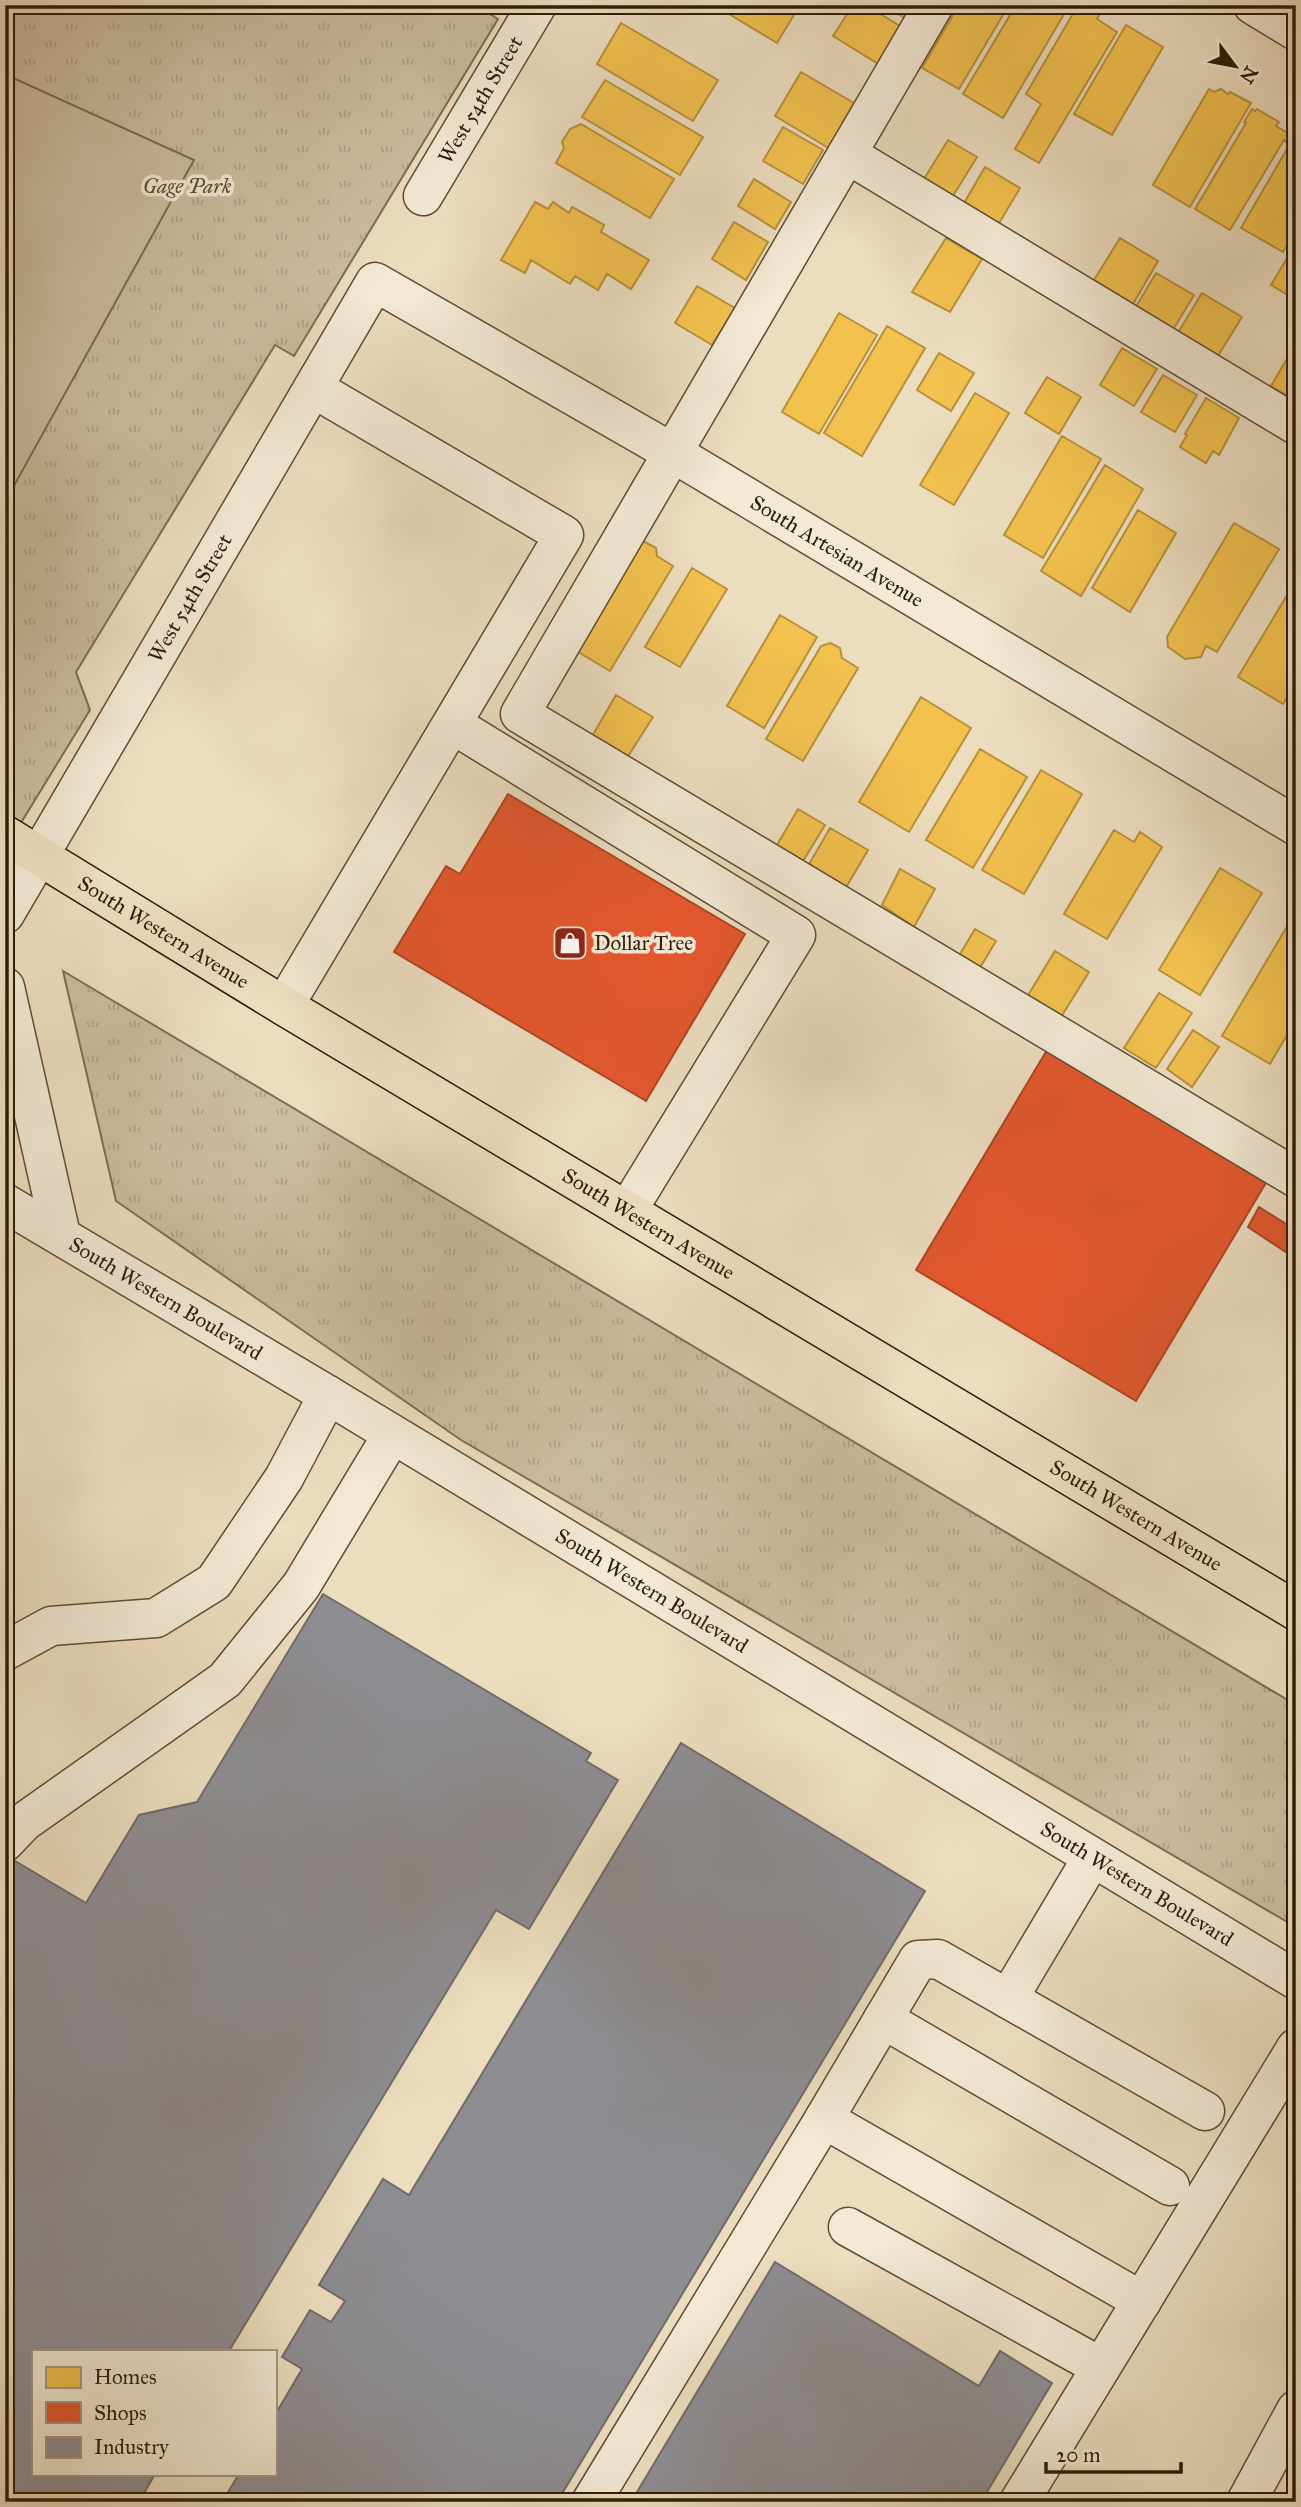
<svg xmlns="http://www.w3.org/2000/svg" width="1301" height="2507" font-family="'IM FELL Great Primer',serif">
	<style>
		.grass { fill: url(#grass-tufts); stroke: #7e6c54; stroke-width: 2 }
		.garden { fill: #ccbca0; stroke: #7e6c54; stroke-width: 2 }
		.homes { fill: #f2c14e; stroke: #b89039; stroke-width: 2 }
		.shops { fill: #e4572e; stroke: #ae4523; stroke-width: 2 }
		.industry { fill: #8d8d92; stroke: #716b69; stroke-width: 2 }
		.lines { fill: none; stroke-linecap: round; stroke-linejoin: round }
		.minor-casing { stroke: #5e4c36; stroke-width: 41 }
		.major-casing { stroke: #2f1c08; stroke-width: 41 }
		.minor { stroke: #f3e9d5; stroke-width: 38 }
		.major { stroke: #ecddbf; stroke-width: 38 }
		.labels { text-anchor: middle; stroke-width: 7; stroke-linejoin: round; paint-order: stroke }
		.street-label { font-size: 21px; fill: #2f1c08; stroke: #f3e9d5 }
		.park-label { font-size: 21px; font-style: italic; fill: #5e4c36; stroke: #f3e9d5 }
		.poi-label { font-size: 21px; fill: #2f1c08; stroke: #f3e9d5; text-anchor: start }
	</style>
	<defs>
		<pattern id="grass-tufts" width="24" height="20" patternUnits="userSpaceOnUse" patternTransform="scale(1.75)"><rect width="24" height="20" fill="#ccbca0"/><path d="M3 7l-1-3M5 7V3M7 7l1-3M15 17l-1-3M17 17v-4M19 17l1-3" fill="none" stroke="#b0a188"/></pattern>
	</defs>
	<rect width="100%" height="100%" fill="#ecddbf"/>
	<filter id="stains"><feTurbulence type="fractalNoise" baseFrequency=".00286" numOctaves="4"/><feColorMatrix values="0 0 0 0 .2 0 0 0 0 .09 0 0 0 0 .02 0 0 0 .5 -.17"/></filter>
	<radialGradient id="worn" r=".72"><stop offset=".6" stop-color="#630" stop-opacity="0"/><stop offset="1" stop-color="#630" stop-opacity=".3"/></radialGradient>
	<!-- grass -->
	<path class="grass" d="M5,5h470l23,14 -204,337 -19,-11 -199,327 14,38 -85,139z
		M63,971l1233,734v208l-7,10 -828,-483 -345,-239z"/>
	<!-- garden -->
	<path class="garden" d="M5,77h6l183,83 -189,342z"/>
	<!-- homes -->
	<path class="homes" d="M714,5h86l-23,38z
		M853,5h12l37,22 -22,38 -47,-29z
		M883,5h30l-8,13z
		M959,5h50l-50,84 -37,-21z
		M1016,5h44l7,4 -64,109 -40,-24z
		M1078,5h11l12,7 -4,7 20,13 -78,131 -24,-14 26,-45 -15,-10z
		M621,23l97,57 -25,41 -96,-57z
		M1126,25l37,22 -51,88 -38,-21z
		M801,72l58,34 -27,44 -57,-34z
		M605,80l98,57 -23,38 -98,-58z
		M1209,89l5,3 7,-3 7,5 2,-2 21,11 -61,104 -37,-22z
		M1252,109l3,2 2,-2 22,13 -3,4 15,9 -5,7 -2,-2 -54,90 -35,-21 51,-86 -2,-1z
		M581,124l93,55 -24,39 -94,-55 8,-15 -2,-6 8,-13z
		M783,127l40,23 -20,34 -40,-23z
		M948,140l29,17 -24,39 -29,-17z
		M1291,142l5,3v86l-13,21 -42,-24z
		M985,167l35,21 -22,37 -35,-20z
		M754,179l37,23 -16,27 -37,-23z
		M535,202l13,7 5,-7 16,11 3,-6 32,18 -3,7 48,28 -18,29 -24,-15 -9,16 -23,-14 -5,8 -39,-24 -6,13 -24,-13z
		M734,222l34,20 -22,38 -34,-21z
		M946,238l36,21 -32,53 -38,-20z
		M1120,238l38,23 -25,43 -39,-24z
		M1296,243v57l-25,-15z
		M1156,273l38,22 -23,38 -37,-23z
		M697,286l38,22 -23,37 -37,-22z
		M1202,293l40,24 -26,42 -40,-23z
		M839,313l38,22 -58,99 -37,-22z
		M887,326l38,22 -63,108 -38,-23z
		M1295,345h1v56l-25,-15z
		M1122,348l35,21 -23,37 -34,-21z
		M939,353l35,20 -23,38 -34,-21z
		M1163,375l34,20 -22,37 -34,-20z
		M1047,377l34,20 -22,37 -34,-21z
		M975,393l34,20 -55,92 -34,-20z
		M1206,398l33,20 -20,37 -6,-4 -7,12 -26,-16 7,-12 -2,-1z
		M1062,436l39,23 -58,99 -39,-23z
		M1105,465l38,24 -62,107 -40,-25z
		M1138,510l38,23 -46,79 -38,-24z
		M1234,523l45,26 -62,103 -11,-6 -5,11 -16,2 -17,-12 -1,-10z
		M643,541l13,7 1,8 16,10 -63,105 -37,-22 63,-106z
		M692,568l35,21 -47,78 -35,-20z
		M1290,590l6,3v90l-13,21 -45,-27z
		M780,615l37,22 -53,91 -37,-22z
		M830,643l10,5 2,10 16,10 -55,93 -37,-22 55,-93z
		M616,695l37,22 -26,41 -36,-20z
		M921,697l50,31 -62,104 -50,-30z
		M980,749l47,28 -54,91 -47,-28z
		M1041,770l41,24 -58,100 -42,-24z
		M798,809l27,16 -22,36 -26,-16z
		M830,828l38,22 -23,39 -37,-23z
		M1114,830l20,12 6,-10 22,15 -55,92 -43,-25z
		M1220,868l42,25 -62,102 -41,-25z
		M900,869l35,20 -21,38 -32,-22z
		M1292,918l4,2v100l-26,44 -48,-28z
		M975,929l21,12 -18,30 -21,-12z
		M1055,951l34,21 -28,45 -34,-20z
		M1159,993l33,20 -36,55 -32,-20z
		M1193,1030l26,17 -27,40 -25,-18z"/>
	<!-- shops -->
	<path class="shops" d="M508,794l237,140 -99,167 -252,-149 52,-86 14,8z
		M1047,1050l220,131 -131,220 -220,-131z
		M1259,1207l37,23v29l-48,-32z"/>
	<!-- industry -->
	<path class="industry" d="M323,1594l268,159 -5,8 32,19 -89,149 -33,-19 -267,441h-196v123h122l-16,28h-134v-636l5,-8 76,45 53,-88 58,-13z
		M681,1743l244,148 -368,611h-335l17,-28h36v-59l27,-46 -20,-12 28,-47 21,12 14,-21 -26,-16 64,-106 26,16z
		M775,2262l204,124 21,-35 52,32 -71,119h-350z"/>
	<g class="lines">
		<defs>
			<g id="minor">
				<path d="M934,5l-414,709 776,464"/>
				<path d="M1253,5l43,26"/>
				<path d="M847,154l449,271"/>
				<path id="s1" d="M423,196l114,-191"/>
				<path d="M452,724l344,211 -169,276"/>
				<path id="s2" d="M5,914l370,-632 298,171 623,373"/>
				<path d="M5,987l56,248"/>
				<path d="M284,1006l280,-471 -251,-147"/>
				<path id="s3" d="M5,1203l323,192 968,585"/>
				<path d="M5,1651l46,-25 105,-8 58,-36 70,-104 44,-83"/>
				<path d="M5,1842l19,-20 201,-142 76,-94 91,-151"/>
				<path d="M1008,1999l84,-141"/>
				<path d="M883,2019l287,167"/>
				<path d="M848,2227l253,140"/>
				<path d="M1142,2301l-318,-182 94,-159 20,-1 267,152"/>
				<path d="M591,2502l233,-383"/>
				<path d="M1019,2502l277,-454"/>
				<path d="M1246,2502l50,-92"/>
			</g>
			<g id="major">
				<path id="s4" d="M5,835l279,171 1012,605"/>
			</g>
		</defs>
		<!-- minor casing -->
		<use href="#minor" class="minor-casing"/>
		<!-- major casing -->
		<use href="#major" class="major-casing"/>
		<!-- minor -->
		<use href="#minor" class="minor"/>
		<!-- major -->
		<use href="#major" class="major"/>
	</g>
	<!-- icons -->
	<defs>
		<symbol id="shop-square" viewBox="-11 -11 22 22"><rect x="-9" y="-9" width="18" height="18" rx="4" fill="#8f2418" stroke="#f3e9d5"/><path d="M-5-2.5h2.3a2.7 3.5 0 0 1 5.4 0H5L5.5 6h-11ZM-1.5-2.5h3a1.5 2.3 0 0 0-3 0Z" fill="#fff"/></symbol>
	</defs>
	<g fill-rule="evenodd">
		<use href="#shop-square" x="551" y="924" width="38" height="38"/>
	</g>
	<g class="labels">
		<!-- street labels -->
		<g class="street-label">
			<text dy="7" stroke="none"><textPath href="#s1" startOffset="112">West 54th Street</textPath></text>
			<text dy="7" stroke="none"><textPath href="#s2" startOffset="1267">South Artesian Avenue</textPath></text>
			<text dy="7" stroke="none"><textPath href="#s2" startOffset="366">West 54th Street</textPath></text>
			<text dy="7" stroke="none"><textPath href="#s4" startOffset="186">South Western Avenue</textPath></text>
			<text dy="7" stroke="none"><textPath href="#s4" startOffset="752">South Western Avenue</textPath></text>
			<text dy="7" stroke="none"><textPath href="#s3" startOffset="187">South Western Boulevard</textPath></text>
			<text dy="7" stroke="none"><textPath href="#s4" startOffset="1320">South Western Avenue</textPath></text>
			<text dy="7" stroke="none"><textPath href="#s3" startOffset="754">South Western Boulevard</textPath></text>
			<text dy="7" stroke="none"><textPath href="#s3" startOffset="1321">South Western Boulevard</textPath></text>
		</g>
		<!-- park labels -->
		<g class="park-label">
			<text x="187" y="193">Gage Park</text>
		</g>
		<!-- poi labels -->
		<g class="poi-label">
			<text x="594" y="950">Dollar Tree</text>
		</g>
	</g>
	<!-- margin -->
	<rect width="1301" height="2507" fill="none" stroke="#ecddbf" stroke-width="28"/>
	<rect x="7" y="7" width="1287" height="2493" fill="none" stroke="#2f1c08" stroke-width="3.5"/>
	<rect x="14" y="14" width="1273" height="2479" fill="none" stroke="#2f1c08" stroke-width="2"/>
	<!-- legend -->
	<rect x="32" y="2350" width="245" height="126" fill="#f3e9d5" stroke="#a59783" stroke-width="2"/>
	<rect x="46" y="2367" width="35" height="21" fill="#f2c14e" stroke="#a59783" stroke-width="2"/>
	<text x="94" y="2384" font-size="21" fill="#2f1c08">Homes</text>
	<rect x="46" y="2402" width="35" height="21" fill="#e4572e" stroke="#a59783" stroke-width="2"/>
	<text x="94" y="2420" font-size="21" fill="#2f1c08">Shops</text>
	<rect x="46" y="2437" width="35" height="21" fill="#8d8d92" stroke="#a59783" stroke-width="2"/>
	<text x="94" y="2454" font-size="21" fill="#2f1c08">Industry</text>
	<!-- north arrow -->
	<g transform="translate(1235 66) rotate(122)" stroke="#f3e9d5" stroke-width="5" paint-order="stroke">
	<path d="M0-5L12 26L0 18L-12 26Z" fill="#2f1c08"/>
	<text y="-10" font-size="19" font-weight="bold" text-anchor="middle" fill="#2f1c08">N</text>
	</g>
	<!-- scale -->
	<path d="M1046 2462v10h135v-10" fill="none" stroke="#2f1c08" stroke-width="3.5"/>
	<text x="1056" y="2462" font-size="21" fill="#2f1c08" stroke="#f3e9d5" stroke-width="5" paint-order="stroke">20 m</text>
	<rect width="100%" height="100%" filter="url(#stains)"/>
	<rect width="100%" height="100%" fill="url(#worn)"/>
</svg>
